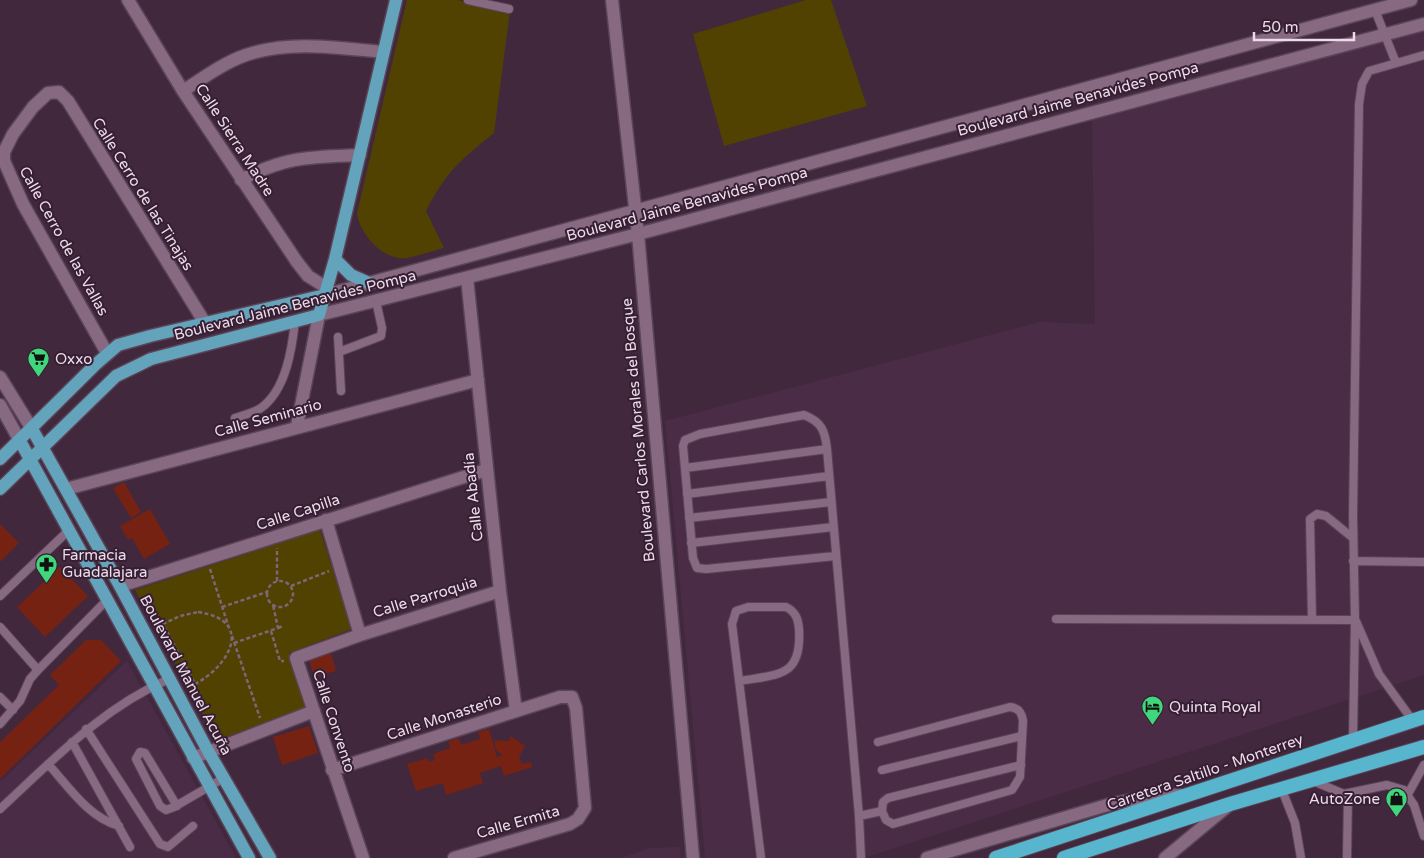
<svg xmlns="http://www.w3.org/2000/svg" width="1424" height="858" font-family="'Varela Round',sans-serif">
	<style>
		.built { fill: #4b2c47 }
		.green { fill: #524201 }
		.building { fill: #762213 }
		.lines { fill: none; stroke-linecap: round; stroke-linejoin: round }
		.service-casing { stroke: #5a4457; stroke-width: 10 }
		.minor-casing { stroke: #5a4457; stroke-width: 15 }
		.tertiary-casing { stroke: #5a4457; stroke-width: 15 }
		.primary-casing { stroke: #5a4457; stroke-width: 15 }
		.trunk-casing { stroke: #5a4457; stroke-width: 16 }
		.path { stroke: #7c6678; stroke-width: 2.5; stroke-dasharray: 4 2.5; stroke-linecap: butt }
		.service { stroke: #876a82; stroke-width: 8 }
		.minor { stroke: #876a82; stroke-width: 12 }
		.tertiary { stroke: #876a82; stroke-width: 12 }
		.primary { stroke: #63a3bb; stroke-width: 12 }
		.trunk { stroke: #57b6ce; stroke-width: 14 }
		.labels { text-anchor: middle; stroke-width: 4; stroke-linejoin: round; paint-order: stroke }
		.street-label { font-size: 15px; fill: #ecdbe9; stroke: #361e33 }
		.poi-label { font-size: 15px; fill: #ecdbe9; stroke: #361e33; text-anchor: start }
	</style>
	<rect width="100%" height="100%" fill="#41283d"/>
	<!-- built -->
	<path class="built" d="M1424,31v644l-560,183h-159l-40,-437 375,-99 55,2 -3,-204z
		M127,661l109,197h-236v-76z
		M680,847l1,11h-60l29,-10z"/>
	<!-- green -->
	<path class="green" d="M407,0h50l53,11 -16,122c-35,28 -47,38 -68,78l18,37c-12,3 -26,8 -38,10 -23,3 -47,-25 -49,-45z
		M806,0h25l36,106 -143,40 -31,-112z
		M320,530l32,99 -63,24 18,55 -90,32 -82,-150z"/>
	<!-- building -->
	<path class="building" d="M124,482l17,30 -10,6 -18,-30z
		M150,509l20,35 -26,15 -12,-21 -4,2 -8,-14z
		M0,524l19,19 -19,19z
		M60,567l28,29 -43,41 -28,-30z
		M86,640h15l20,21 -121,118v-37l59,-57 -9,-10z
		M331,653l5,18 -22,6 -5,-18z
		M309,726l9,27 -36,12 -9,-28z
		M489,729l8,28 5,-2 -6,-5 -2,-10 15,1 2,-5 14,10 -6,11 3,7 9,-2 1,5 -28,9 -3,-10 -21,7 3,10 -37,12 -3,-12 -27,8 -9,-27 20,-6 2,4 6,-2 2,6 -4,-12 17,-6 -2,-6 11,-4 2,7 19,-6 -2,-7z"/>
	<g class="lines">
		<defs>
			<path id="service" d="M468,0l41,9
				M1375,10l21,53
				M338,337l3,54
				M339,352l42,-16 1,-8 -6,-27
				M235,418c9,-3 18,-5 26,-10 25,-18 31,-59 34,-87
				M685,468l142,-19
				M687,494l142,-18
				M689,518l142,-16
				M691,543l142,-16
				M835,556l-129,13 -9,-1 -4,-10 -10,-112 2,-6 15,-6 104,-19c18,7 21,16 23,34l32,367 2,42
				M1353,561l71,1
				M0,596l68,-65
				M1056,619l299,1
				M1312,620l-2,-101 7,-5 9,2 27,22
				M1356,621l23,53 34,47
				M0,627l38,43
				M740,681c38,-7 62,-3 59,-52 -1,-10 -3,-17 -13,-22h-38l-12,4 -4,13 29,234
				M0,697l13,13
				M0,724l20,-23 10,-22 8,-9 68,-69
				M86,729l74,115 8,3 25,-21
				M1353,739l2,-119 -2,-104 6,-412 3,-20 7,-13 55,-16
				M72,742l58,105
				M878,742l132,-35c9,1 12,6 13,14l-3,56 -8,13 -119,34 -7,-4 -4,-9 1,-9 5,-4 133,-33
				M48,764c21,23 40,53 71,62
				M882,770l140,-34
				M1313,781l31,13 43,-9 17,5 10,15 10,31
				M1282,790l13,33 6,35
				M1408,794l16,-29
				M177,806l-32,-53 -5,-1 -4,7 24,47 6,4 8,-3 50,-29
				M0,809c53,-49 102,-101 169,-130
				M859,816l23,-5
				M1347,858l1,-64"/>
			<path id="minor" d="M128,0l55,91 114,171 11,14 19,12
				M612,0l26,234 55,624
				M183,91c20,-13 40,-28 63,-36 44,-15 92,-7 137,-3
				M241,180c44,-24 70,-23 119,-25
				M467,278l33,313 16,120
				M107,353l-84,-149 -19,-43v-9l9,-18 20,-27 15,-14 11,-1 9,9 137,222
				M297,426l22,-111
				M66,489l412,-109
				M326,520l34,115
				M120,586l366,-116
				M193,758l121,-47
				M332,770l228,-73h12l4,11 9,100 -7,11 -8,5 -116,34
				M363,858l-67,-200 64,-23 140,-44
				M927,858l184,-54 40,-8 30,-1
				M1165,858l64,-53"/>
			<path id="tertiary" d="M325,295l1086,-295
				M319,315l319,-81 786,-210
				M0,377l32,52
				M0,405l20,36"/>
			<path id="primary" d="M335,259l16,16 18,8
				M32,429l88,157 88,165 62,107
				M20,441l229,417
				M0,459l96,-95 22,-19 32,-9 175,-41
				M0,489l116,-113 35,-17 168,-44 16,-56 61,-259"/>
			<path id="trunk" d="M996,858l428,-141
				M1064,858l166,-54 194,-57"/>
		</defs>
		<!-- service casing -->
		<use href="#service" class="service-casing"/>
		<!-- minor casing -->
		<use href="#minor" class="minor-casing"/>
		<!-- tertiary casing -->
		<use href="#tertiary" class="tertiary-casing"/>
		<!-- primary casing -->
		<use href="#primary" class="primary-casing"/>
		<!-- trunk casing -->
		<use href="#trunk" class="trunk-casing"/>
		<!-- path -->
		<path class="path" d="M210,569l19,59
			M267 594a13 13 0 1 1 26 0a13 13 0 1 1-26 0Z
			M277,581v-33
			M291,586l38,-15
			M222,607l45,-15
			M198,612c56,8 33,53 -3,72l-32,-60 17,-8z
			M278,628l5,-2
			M271,631l9,30h4
			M232,636l28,82
			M234,643l44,-15 -5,-23"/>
		<!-- service -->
		<use href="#service" class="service"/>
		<!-- minor -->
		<use href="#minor" class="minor"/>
		<!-- tertiary -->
		<use href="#tertiary" class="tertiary"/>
		<!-- primary -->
		<use href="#primary" class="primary"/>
		<!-- trunk -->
		<use href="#trunk" class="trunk"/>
	</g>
	<!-- icons -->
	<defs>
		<symbol id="supermarket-pin" viewBox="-11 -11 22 30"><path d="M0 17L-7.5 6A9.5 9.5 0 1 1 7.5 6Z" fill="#40d77c" stroke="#361e33"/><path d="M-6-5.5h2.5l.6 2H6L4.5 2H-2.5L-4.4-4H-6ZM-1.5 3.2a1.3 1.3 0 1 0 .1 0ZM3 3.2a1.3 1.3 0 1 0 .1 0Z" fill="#111"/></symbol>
		<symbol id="pharmacy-pin" viewBox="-11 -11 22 30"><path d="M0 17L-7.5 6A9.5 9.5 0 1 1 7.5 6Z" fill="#40d77c" stroke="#361e33"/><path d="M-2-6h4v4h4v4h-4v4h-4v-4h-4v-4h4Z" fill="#111"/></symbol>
		<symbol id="hotel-pin" viewBox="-11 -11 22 30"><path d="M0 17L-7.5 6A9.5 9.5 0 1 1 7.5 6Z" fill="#40d77c" stroke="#361e33"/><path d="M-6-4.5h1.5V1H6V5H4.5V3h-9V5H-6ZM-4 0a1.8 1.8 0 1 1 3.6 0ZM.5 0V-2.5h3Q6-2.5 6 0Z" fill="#111"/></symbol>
		<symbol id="shop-pin" viewBox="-11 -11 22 30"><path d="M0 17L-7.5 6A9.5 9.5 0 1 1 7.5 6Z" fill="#40d77c" stroke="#361e33"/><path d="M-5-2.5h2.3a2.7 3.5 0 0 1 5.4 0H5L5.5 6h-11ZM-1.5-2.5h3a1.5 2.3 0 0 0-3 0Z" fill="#111"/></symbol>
	</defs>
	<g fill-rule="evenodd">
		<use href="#supermarket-pin" x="26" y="346" width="25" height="34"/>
		<use href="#pharmacy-pin" x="34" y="552" width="25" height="34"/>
		<use href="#hotel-pin" x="1140" y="694" width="25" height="34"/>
		<use href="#shop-pin" x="1384" y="786" width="25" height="34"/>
	</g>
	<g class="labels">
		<!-- street labels -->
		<g class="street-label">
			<text transform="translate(1078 99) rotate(-15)" y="5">Boulevard Jaime Benavides Pompa</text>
			<text transform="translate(235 140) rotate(57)" y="5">Calle Sierra Madre</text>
			<text transform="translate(143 194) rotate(58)" y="5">Calle Cerro de las Tinajas</text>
			<text transform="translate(687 204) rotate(-15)" y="5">Boulevard Jaime Benavides Pompa</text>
			<text transform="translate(64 241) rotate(61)" y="5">Calle Cerro de las Vallas</text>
			<text transform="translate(295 305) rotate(-14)" y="5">Boulevard Jaime Benavides Pompa</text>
			<text transform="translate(268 418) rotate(-15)" y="5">Calle Seminario</text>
			<text transform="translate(638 430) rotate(-95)" y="5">Boulevard Carlos Morales del Bosque</text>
			<text transform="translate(473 497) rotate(-96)" y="5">Calle Abadía</text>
			<text transform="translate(298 512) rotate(-18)" y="5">Calle Capilla</text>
			<text transform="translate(425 597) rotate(-17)" y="5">Calle Parroquia</text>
			<text transform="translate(186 675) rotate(62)" y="5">Boulevard Manuel Acuña</text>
			<text transform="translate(444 717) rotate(-18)" y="5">Calle Monasterio</text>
			<text transform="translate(334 721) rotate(72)" y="5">Calle Convento</text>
			<text transform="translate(1205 772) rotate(-19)" y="5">Carretera Saltillo - Monterrey</text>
			<text transform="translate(518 822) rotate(-16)" y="5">Calle Ermita</text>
		</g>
		<!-- poi labels -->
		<g class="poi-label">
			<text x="55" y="364">Oxxo</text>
			<text x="62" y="560">Farmacia<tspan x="62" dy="17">Guadalajara</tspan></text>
			<text x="1169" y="712">Quinta Royal</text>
			<text x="1380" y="804" text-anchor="end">AutoZone</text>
		</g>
	</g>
	<!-- scale -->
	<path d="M1254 32v8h100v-8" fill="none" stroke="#ecdbe9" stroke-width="2.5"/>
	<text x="1262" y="32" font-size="15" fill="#ecdbe9" stroke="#361e33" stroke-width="4" paint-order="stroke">50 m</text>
</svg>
